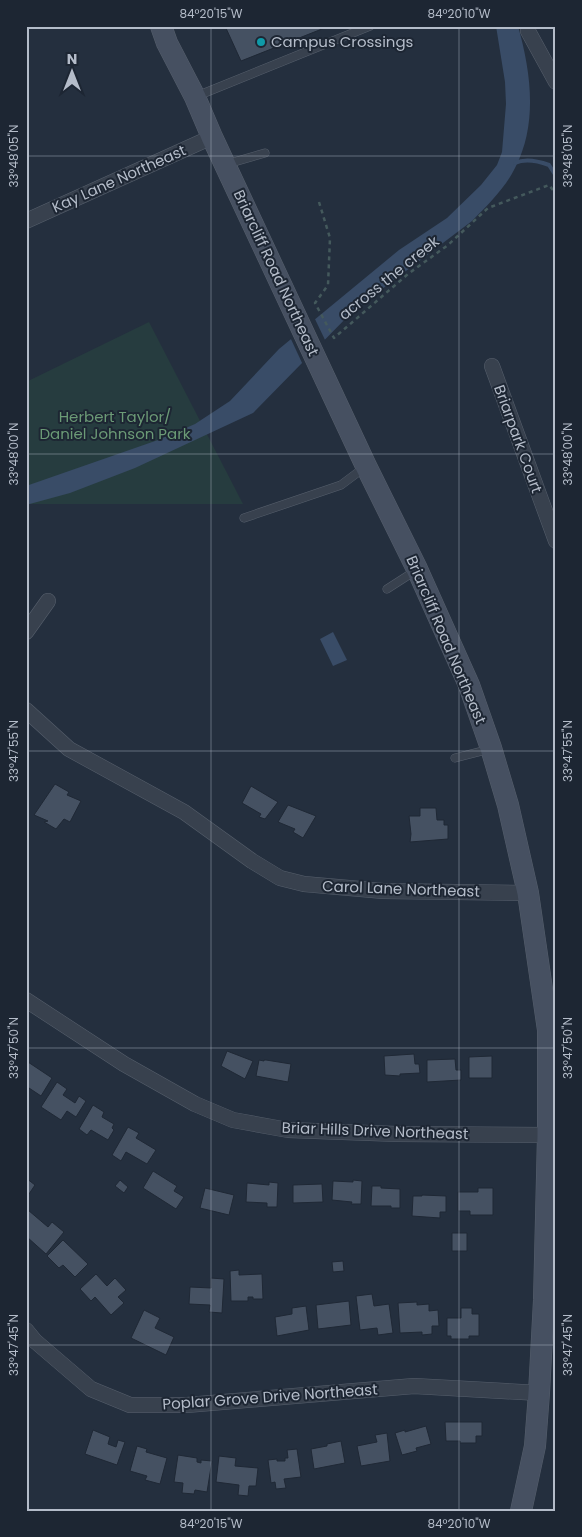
<svg xmlns="http://www.w3.org/2000/svg" width="582" height="1537" font-family="Poppins,sans-serif">
	<style>
		.green { fill: #263c3f }
		.water { fill: #394c67 }
		.pier { fill: #242f3e }
		.lines { fill: none; stroke-linecap: round; stroke-linejoin: round }
		.stream { stroke: #394c67; stroke-width: 4 }
		.building { fill: #455162; stroke: #1f2835 }
		.service-casing { stroke: #565f6c; stroke-width: 9 }
		.minor-casing { stroke: #565f6c; stroke-width: 16 }
		.secondary-casing { stroke: #565f6c; stroke-width: 22 }
		.path { stroke: #44595c; stroke-width: 2.5; stroke-dasharray: 4 4; stroke-linecap: butt }
		.service { stroke: #38414e; stroke-width: 8 }
		.minor { stroke: #38414e; stroke-width: 15 }
		.secondary { stroke: #465061; stroke-width: 21 }
		.ticks { fill: none; stroke: #b4bcc9; stroke-width: 1; stroke-opacity: 0.45 }
		.culture-dot { fill: #0f9aa8; stroke: #1d2633; stroke-width: 2 }
		.labels { text-anchor: middle; stroke-width: 4; stroke-linejoin: round; paint-order: stroke }
		.poi-label { font-size: 15px; fill: #b4bcc9; stroke: #1d2633; text-anchor: start }
		.street-label { font-size: 15px; fill: #b4bcc9; stroke: #1d2633 }
		.park-label { font-size: 15px; fill: #6b9a76; stroke: #1d2633 }
		.neatline { fill: none; stroke: #b4bcc9; stroke-width: 2 }
		.ticks-label { font-size: 12px; text-anchor: middle; fill: #b4bcc9 }
	</style>
	<rect width="100%" height="100%" fill="#242f3e"/>
	<!-- green -->
	<path class="green" d="M149,322l94,182h-217v-122z"/>
	<!-- water -->
	<path class="water" d="M496,26h22c13,46 20,98 -3,142 -9,19 -28,38 -43,53l-119,90 -100,102 -118,55 -65,25 -44,12v-19l132,-46 37,-16 35,-23 49,-52 120,-99 48,-32 34,-33 16,-20 5,-13 4,-48 -1,-22z
		M333,632l14,28 -14,6 -13,-27z"/>
	<!-- pier -->
	<path class="pier" d="M314,317l12,25 -23,23 -13,-28z"/>
	<g class="lines">
		<!-- stream -->
		<path class="stream" d="M515,163c11,-5 23,-2 34,2l7,11"/>
	</g>
	<!-- building -->
	<path class="building" d="M225,26h101l1,1 -86,34z
		M55,784l14,8 -2,3 14,6 -11,21 -6,-3 -8,10 -12,-7 4,-1 -14,-6z
		M251,786l27,16 -13,17 -6,-2 2,-3 -19,-11z
		M288,805l28,11 -13,22 -10,-6 2,-3 -17,-7z
		M420,808h16l1,12h7v5h4v14l-38,3 1,-8 -2,-18h11z
		M227,1051l26,10 -8,18 -24,-13z
		M414,1054l1,10h4l1,9 -20,1v2l-15,-1 -1,-19z
		M492,1056v22h-23v-21z
		M455,1059l1,11h5v10l-34,2v-22z
		M259,1060l5,1v-1h2l25,4 -3,18 -32,-6z
		M28,1062l24,16 -11,18 -15,-10v-23z
		M57,1082l10,7 -4,6 12,8 4,-7 7,5 -10,16 -9,-6 -6,9 -20,-13z
		M93,1105l11,7 -2,5 12,7 -2,4 2,2 -6,10 -17,-10 -4,5 -8,-6z
		M128,1127l11,6 -3,5 20,12 -9,14 -21,-12 -5,9 -9,-6z
		M153,1171l24,15 -3,5 10,6 -8,12 -33,-21z
		M26,1178l9,7 -6,9 -3,-2z
		M120,1180l8,7 -4,6 -9,-7z
		M353,1180l9,1 -1,23h-10l1,-2 -20,-2 1,-19 20,1z
		M269,1182l9,1 -1,24h-10v-4l-21,-1 1,-19 22,2z
		M322,1184l1,18 -30,1v-18z
		M372,1186h9v2l19,1v19h-9v-2h-20z
		M205,1188l29,7 -5,20 -29,-7z
		M478,1188h15v27h-23v-4h-12v-19h20z
		M422,1195l24,1v16h-6v6l-28,-2 1,-20h9z
		M28,1210l20,17 4,-5 12,10 -18,22 -19,-17 -1,1v-27z
		M452,1233h15v18h-15z
		M63,1240l25,24 -13,13 -12,-12 -4,3 -12,-12z
		M343,1261l1,10 -11,1 -1,-10z
		M239,1270v5l23,-1 1,25h-10v-2h-5v4h-17l-1,-30z
		M96,1274l11,12 8,-8 11,12 -8,7 6,6 -13,12 -16,-18 -4,4 -11,-12z
		M211,1278l13,1 -2,34 -13,-1 1,-7 -21,-1 1,-17 21,1z
		M372,1294l2,12 15,-2 4,29 -15,2 -1,-7 -17,2 -4,-34z
		M349,1301l2,24 -33,4 -2,-24z
		M417,1302v3l12,-1v7l9,-1 1,16h-7v8l-10,1v-3l-22,1 -2,-30z
		M306,1306l3,24 -32,6 -2,-19 17,-3v-6z
		M461,1308h11v6h7v22h-10v3h-18v-3h-4v-18h14z
		M144,1310l16,8 -5,10 19,9 -8,18 -35,-17z
		M445,1422h37v14h-6v7h-16v-2h-14z
		M426,1426l5,18 -15,4 1,3 -15,4 -7,-22 10,-3v2z
		M93,1430l17,7 -2,7 8,3 2,-7 7,2 -8,23 -32,-11z
		M387,1433l3,28 -29,5 -4,-20 20,-4 -2,-7z
		M341,1441l4,22 -31,6 -3,-20 16,-3v-2z
		M137,1446l10,3 -1,3 21,6 -7,26 -15,-4 2,-4 -17,-5z
		M297,1449l4,28 -17,2 2,9 -10,1 -1,-7 -4,1 -3,-23 9,-1v2h8v-3h3l-1,-8z
		M178,1455l19,3v4l4,1v-3l11,1 -5,31 -12,-2 -1,4 -12,-1 1,-10 -9,-1z
		M219,1456l17,2 -1,8 23,2 -2,18h-7l-1,10 -10,-1 1,-10 -23,-3z"/>
	<g class="lines">
		<defs>
			<path id="service" d="M197,96l173,-70
				M227,164l38,-11
				M244,518l97,-33 24,-18
				M387,589l28,-18
				M455,758l35,-9"/>
			<path id="minor" d="M528,26v5l28,51
				M26,221l186,-84
				M492,366l64,175
				M26,632l22,-31
				M26,710l43,39 115,63 68,49 28,17 24,6 79,7 145,2
				M26,1000l98,64 71,40 38,16 55,10 109,4 151,1
				M26,1330l9,11 56,48 39,16h57l227,-19 125,7"/>
			<path id="secondary" d="M161,26l6,17 28,54 17,40 154,329 51,103 52,116 22,63 17,57 20,88 20,137v105l-4,165 -5,93 -4,53 -14,65"/>
		</defs>
		<!-- service casing -->
		<use href="#service" class="service-casing"/>
		<!-- minor casing -->
		<use href="#minor" class="minor-casing"/>
		<!-- secondary casing -->
		<use href="#secondary" class="secondary-casing"/>
		<!-- path -->
		<path class="path" d="M319,202l11,36 -2,47 -13,18 19,35 74,-64 40,-29 40,-37 61,-23 7,9"/>
		<!-- service -->
		<use href="#service" class="service"/>
		<!-- minor -->
		<use href="#minor" class="minor"/>
		<!-- secondary -->
		<use href="#secondary" class="secondary"/>
	</g>
	<!-- ticks -->
	<path class="ticks" d="M211,26v1485M459,26v1485M26,156h530M26,454h530M26,751h530M26,1048h530M26,1345h530"/>
	<!-- markers -->
	<circle class="culture-dot" cx="261" cy="42" r="5"/>
	<g class="labels">
		<!-- poi labels -->
		<g class="poi-label">
			<text x="271" y="47">Campus Crossings</text>
		</g>
		<!-- street labels -->
		<g class="street-label">
			<text transform="translate(119 179) rotate(-24)" y="5">Kay Lane Northeast</text>
			<text transform="translate(276 273) rotate(65)" y="5">Briarcliff Road Northeast</text>
			<text transform="translate(389 278) rotate(-39)" y="5">across the creek</text>
			<text transform="translate(518 439) rotate(70)" y="5">Briarpark Court</text>
			<text transform="translate(446 640) rotate(67)" y="5">Briarcliff Road Northeast</text>
			<text transform="translate(401 889) rotate(2)" y="5">Carol Lane Northeast</text>
			<text transform="translate(375 1131) rotate(2)" y="5">Briar Hills Drive Northeast</text>
			<text transform="translate(270 1397) rotate(-4)" y="5">Poplar Grove Drive Northeast</text>
		</g>
		<!-- park labels -->
		<g class="park-label">
			<text x="115" y="422">Herbert Taylor/<tspan x="115" dy="17">Daniel Johnson Park</tspan></text>
		</g>
	</g>
	<!-- border -->
	<rect width="582" height="1537" fill="none" stroke="#1d2633" stroke-width="55"/>
	<!-- north arrow -->
	<g transform="translate(72 72)" stroke="#1d2633" stroke-width="4" paint-order="stroke">
	<path d="M0-4L9 19L0 12L-9 19Z" fill="#b4bcc9"/>
	<text y="-8" font-size="14" font-weight="bold" text-anchor="middle" fill="#b4bcc9">N</text>
	</g>
	<rect x="28" y="28" width="526" height="1482" class="neatline"/>
	<g class="ticks-label">
		<text x="211" y="18">84°20'15"W</text>
		<text x="459" y="18">84°20'10"W</text>
		<text transform="translate(14 156) rotate(-90)" y="4">33°48'05"N</text>
		<text transform="translate(568 156) rotate(-90)" y="4">33°48'05"N</text>
		<text transform="translate(14 454) rotate(-90)" y="4">33°48'00"N</text>
		<text transform="translate(568 454) rotate(-90)" y="4">33°48'00"N</text>
		<text transform="translate(14 751) rotate(-90)" y="4">33°47'55"N</text>
		<text transform="translate(568 751) rotate(-90)" y="4">33°47'55"N</text>
		<text transform="translate(14 1048) rotate(-90)" y="4">33°47'50"N</text>
		<text transform="translate(568 1048) rotate(-90)" y="4">33°47'50"N</text>
		<text transform="translate(14 1345) rotate(-90)" y="4">33°47'45"N</text>
		<text transform="translate(568 1345) rotate(-90)" y="4">33°47'45"N</text>
		<text x="211" y="1528">84°20'15"W</text>
		<text x="459" y="1528">84°20'10"W</text>
	</g>
</svg>
